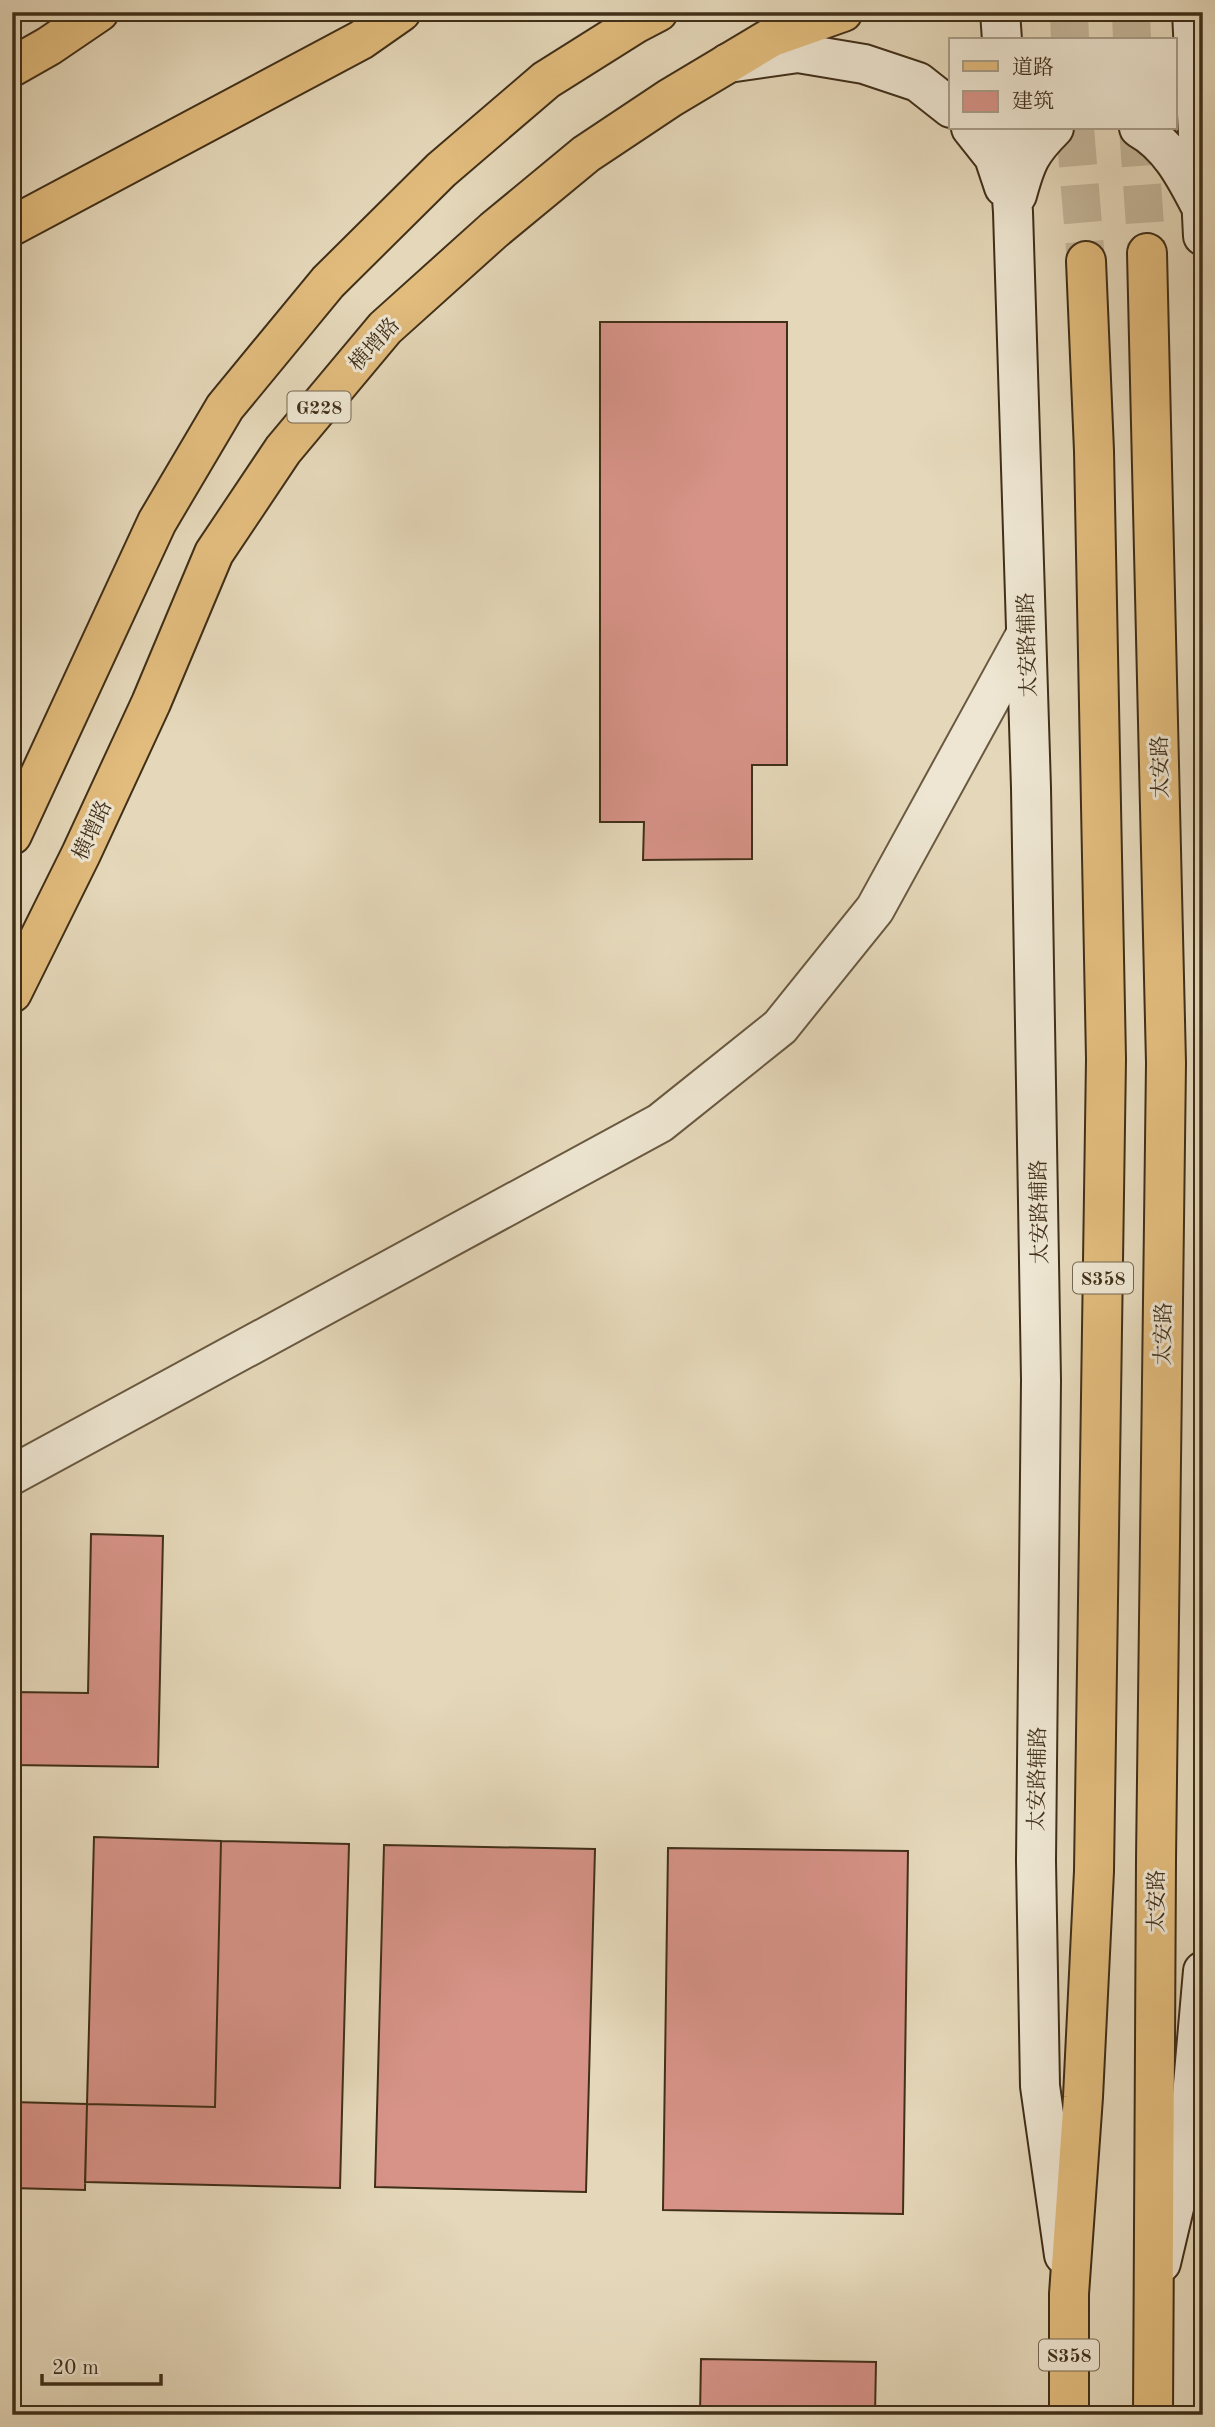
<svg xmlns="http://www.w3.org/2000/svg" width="1215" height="2427" font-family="'Old Standard TT','Noto Serif SC',serif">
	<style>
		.building { fill: #d79388; stroke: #402f19; stroke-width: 2 }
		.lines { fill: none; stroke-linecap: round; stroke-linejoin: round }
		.primary-tunnel { stroke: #c4b69a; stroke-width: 38; stroke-dasharray: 38 19; stroke-linecap: butt }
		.street-casing { stroke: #695941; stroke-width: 42 }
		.secondary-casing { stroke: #402f19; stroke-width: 42 }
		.primary-casing { stroke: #402f19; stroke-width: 42 }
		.highway-casing { stroke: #402f19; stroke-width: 42 }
		.street { stroke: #eee6d2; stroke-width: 38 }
		.secondary { stroke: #eee6d2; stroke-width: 38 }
		.primary { stroke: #e2bc7d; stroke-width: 38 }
		.highway { stroke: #e2bc7d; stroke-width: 38 }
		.labels { text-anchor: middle; stroke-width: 6; stroke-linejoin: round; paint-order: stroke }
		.shield { fill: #eee6d2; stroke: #746650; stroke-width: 2 }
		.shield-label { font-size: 19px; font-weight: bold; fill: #402f19 }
		.street-label { font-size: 21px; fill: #402f19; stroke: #eee6d2 }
	</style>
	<rect width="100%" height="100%" fill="#e5d8ba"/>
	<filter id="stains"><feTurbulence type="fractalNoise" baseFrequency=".00286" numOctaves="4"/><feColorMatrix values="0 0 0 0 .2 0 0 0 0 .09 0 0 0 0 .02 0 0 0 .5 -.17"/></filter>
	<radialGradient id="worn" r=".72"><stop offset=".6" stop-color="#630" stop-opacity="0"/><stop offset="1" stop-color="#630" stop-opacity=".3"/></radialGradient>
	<!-- building -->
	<path class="building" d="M600,322h187v443h-35v94l-109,1 1,-38h-44z
		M91,1534l72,2 -5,231 -146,-2v-73l76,1z
		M94,1837l127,4 -6,266 -128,-3z
		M221,1841l128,3 -9,344 -255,-6 2,-78 128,3z
		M384,1845l211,4 -9,343 -211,-5z
		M668,1848l240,3 -5,363 -240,-4z
		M12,2102l75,2 -2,86 -73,-2z
		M701,2359l175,3 -1,53h-175z
		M916,2410h55v5h-55z"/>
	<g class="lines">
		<!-- primary-tunnel -->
		<path class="primary-tunnel" d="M1069,12l1,28
			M1131,12l1,28
			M1075,128l11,133
			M1138,128l9,125"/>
		<defs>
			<path id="street" d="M12,1475l648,-352 120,-96 95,-118 151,-275"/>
			<path id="secondary" d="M1000,12l2,28
				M1192,12l11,224
				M728,63l70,-10 66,11 54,18 33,26
				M971,128l23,29 10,30
				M1007,128l6,84 18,576 10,592 -5,481 4,225 24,169
				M1139,128c29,16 45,46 60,75
				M1017,195c9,-33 13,-43 37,-67
				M1161,2263l26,-110 16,-182"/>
			<path id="primary" d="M1147,253l19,810 -10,797 -3,555
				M1069,2415v-121l14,-197 11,-226 12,-812 -12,-608 -8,-190"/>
			<path id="highway" d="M12,67l37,-21 50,-34
				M12,226l349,-186 40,-28
				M12,835l145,-313 68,-115 103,-125 113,-112 105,-90 89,-56 23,-12
				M12,993l69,-139 70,-151 63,-150 69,-103 102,-122 109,-98 92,-76 84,-56 102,-61 71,-25"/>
		</defs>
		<!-- street casing -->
		<use href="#street" class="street-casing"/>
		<!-- secondary casing -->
		<use href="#secondary" class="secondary-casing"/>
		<!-- primary casing -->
		<use href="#primary" class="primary-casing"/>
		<!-- highway casing -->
		<use href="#highway" class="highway-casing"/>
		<!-- street -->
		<use href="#street" class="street"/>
		<!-- secondary -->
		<use href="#secondary" class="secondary"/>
		<!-- primary -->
		<use href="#primary" class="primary"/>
		<!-- highway -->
		<use href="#highway" class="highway"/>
	</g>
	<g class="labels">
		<!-- shield labels -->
		<g class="shield">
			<rect x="287.5" y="391.5" width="63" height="31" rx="5"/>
			<rect x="1073" y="1262.5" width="60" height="31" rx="5"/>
			<rect x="1039" y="2339.5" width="60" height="31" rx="5"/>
		</g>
		<g class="shield-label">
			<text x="319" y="414">G228</text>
			<text x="1103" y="1285">S358</text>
			<text x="1069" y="2362">S358</text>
		</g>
		<!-- street labels -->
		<g class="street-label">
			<text transform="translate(374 344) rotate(-48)" y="7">横增路</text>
			<text transform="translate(1027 645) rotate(-92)" y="7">太安路辅路</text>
			<text transform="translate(1160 767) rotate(-91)" y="7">太安路</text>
			<text transform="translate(92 830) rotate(-65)" y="7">横增路</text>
			<text transform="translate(1039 1212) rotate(-91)" y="7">太安路辅路</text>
			<text transform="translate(1163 1334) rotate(-89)" y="7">太安路</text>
			<text transform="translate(1037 1779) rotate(-89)" y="7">太安路辅路</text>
			<text transform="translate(1156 1901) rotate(-90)" y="7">太安路</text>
		</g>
	</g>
	<!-- margin -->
	<rect width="1215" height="2427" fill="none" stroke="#e5d8ba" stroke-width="42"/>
	<rect x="14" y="14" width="1187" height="2399" fill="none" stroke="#402f19" stroke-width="3.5"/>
	<rect x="21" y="21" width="1173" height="2385" fill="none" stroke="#402f19" stroke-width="2"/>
	<!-- legend -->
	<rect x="949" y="38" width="228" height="91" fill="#eee6d2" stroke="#a89d88" stroke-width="2"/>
	<rect x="963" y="61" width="35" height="10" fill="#e2bc7d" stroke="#a89d88" stroke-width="2"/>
	<text x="1012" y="74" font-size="21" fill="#402f19">道路</text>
	<rect x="963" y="91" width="35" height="21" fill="#d79388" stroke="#a89d88" stroke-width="2"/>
	<text x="1012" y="108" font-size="21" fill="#402f19">建筑</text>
	<!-- scale -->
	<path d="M42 2374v10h119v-10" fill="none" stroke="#402f19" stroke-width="3.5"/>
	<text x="52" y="2374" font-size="21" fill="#402f19" stroke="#eee6d2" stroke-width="5" paint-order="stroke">20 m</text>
	<rect width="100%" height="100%" filter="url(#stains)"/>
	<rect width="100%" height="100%" fill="url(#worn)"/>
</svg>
